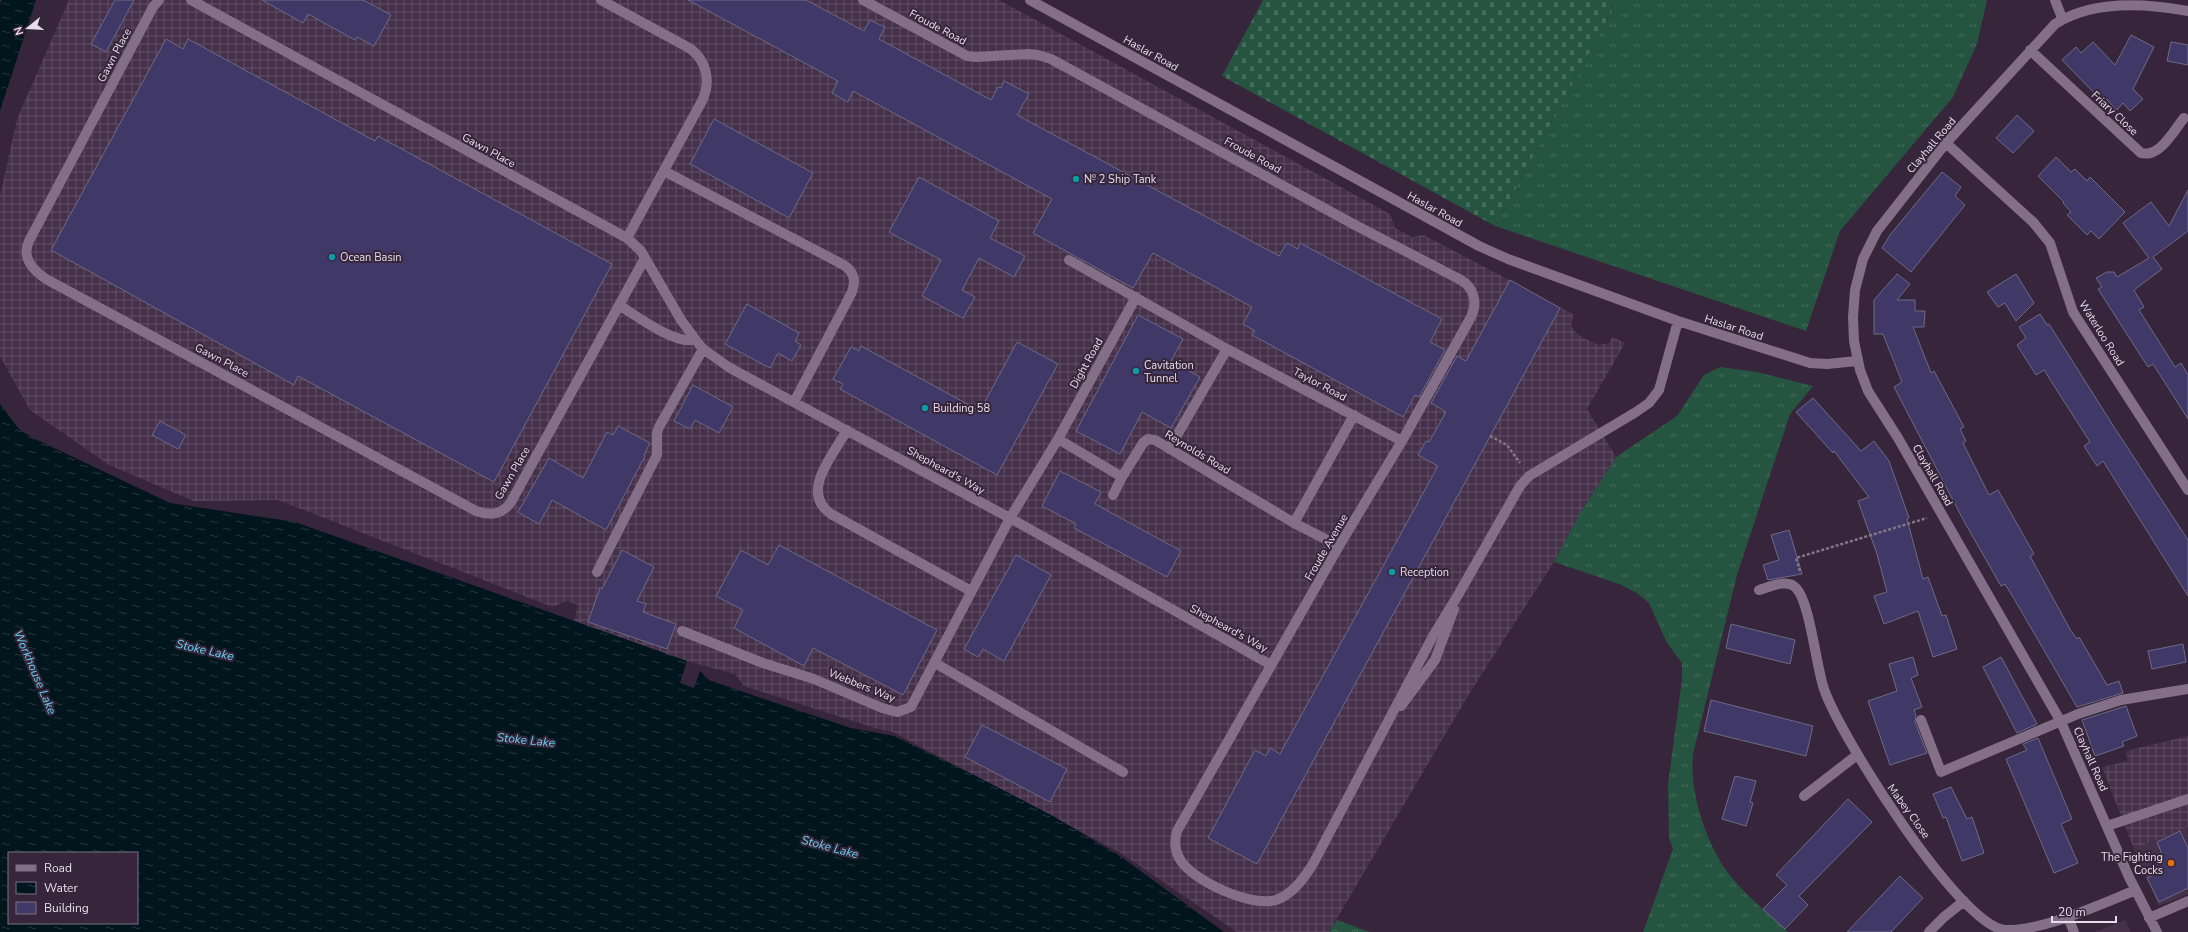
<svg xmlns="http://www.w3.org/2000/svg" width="2188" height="932" font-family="'Nunito Sans',sans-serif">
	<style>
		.built { fill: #46314b }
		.industrial { fill: url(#industrial-grid) }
		.grass { fill: url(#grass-tufts) }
		.forest { fill: url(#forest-crowns) }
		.cemetery { fill: url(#cemetery-stones) }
		.water { fill: url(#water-ripples); fill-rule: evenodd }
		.building { fill: #403867; stroke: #6d6a86 }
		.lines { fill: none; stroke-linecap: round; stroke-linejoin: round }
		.path { stroke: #857788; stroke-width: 2.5; stroke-dasharray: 3 2; stroke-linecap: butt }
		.minor { stroke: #836f88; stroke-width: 10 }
		.culture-dot { fill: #0f9aa8; stroke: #37263b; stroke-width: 1.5 }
		.food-dot { fill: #e8710a; stroke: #37263b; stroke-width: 1.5 }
		.labels { text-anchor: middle; stroke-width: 4; stroke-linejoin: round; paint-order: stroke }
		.street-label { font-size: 11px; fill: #e7dce9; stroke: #37263b }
		.poi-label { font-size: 11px; fill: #e7dce9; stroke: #37263b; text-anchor: start }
		.water-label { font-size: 12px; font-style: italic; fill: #62d2f0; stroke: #37263b }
	</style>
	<defs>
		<pattern id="industrial-grid" width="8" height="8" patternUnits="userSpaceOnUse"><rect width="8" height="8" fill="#46314b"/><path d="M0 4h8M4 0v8" fill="none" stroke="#614e65"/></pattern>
		<pattern id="grass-tufts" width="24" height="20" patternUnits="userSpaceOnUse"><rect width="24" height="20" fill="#255440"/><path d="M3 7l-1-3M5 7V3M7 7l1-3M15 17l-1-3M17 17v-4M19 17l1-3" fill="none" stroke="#456c5c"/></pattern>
		<pattern id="forest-crowns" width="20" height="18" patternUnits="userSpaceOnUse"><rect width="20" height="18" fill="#255440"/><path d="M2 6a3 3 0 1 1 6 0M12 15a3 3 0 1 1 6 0" fill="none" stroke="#456c5c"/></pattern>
		<pattern id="cemetery-stones" width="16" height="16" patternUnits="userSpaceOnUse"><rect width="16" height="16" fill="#255440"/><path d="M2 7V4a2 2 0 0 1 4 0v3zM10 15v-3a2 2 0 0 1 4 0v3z" fill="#456c5c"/></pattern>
		<pattern id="water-ripples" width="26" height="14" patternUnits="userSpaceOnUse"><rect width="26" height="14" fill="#01151c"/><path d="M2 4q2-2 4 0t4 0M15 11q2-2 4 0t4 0" fill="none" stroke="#26363d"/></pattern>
	</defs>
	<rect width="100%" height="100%" fill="#37263b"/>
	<!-- built -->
	<path class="built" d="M2188,827v67l-29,12 -25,-57z
		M2125,920l6,12h-36z"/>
	<!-- industrial -->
	<path class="industrial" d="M69,0h930l391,214 5,14 17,9 12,-2 149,79 -2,12 3,5 6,5 18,9 11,-2 4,-6 12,6 -38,66 29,48 -37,58 -25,47 -85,132 -140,238h-92l-118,-80 -226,-120 -15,-3 -134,-43 -9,-12 -48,-13 -113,-40 4,-16 -12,-4 -13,6 -275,-107 -84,1 -85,-36 -79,-55 -30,-54v-160l17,-77z
		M2188,736v91l-54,22 -32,-82 26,-6 -2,-10z"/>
	<!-- grass -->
	<path class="grass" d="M1618,0h369l-10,44 -24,53 -113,134 -34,100 -311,-105z
		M1720,367l37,5 56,14 -23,28 -53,161 -44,179c-4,37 13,90 36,120 17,22 39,39 59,58h-145l30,-83 -4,-11 -1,-54 14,-104v-17l-15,-20 -18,-40 -12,-10 -18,-9 -65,-22 25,-47 37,-58 61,-41 27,-41z"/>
	<!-- forest -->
	<path class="forest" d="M1337,920l33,12h-41z"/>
	<!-- cemetery -->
	<path class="cemetery" d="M1263,0h355l-123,226 -273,-150z"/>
	<!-- water -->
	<path class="water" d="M2,0h34l-36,111v-107z
		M0,404l19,25 12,8 139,66 125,19 392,139 -7,22 14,5 6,-17 9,9 64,22 78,26 43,8 80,39 79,41 67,40 104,76h-1224zM9,853h128v70h-128z"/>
	<!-- building -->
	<path class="building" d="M115,0h19l-28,52 -15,-8z
		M262,0h101l28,15 -17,31 -17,-9 -2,3 -47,-26 -5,9z
		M688,0h118l58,31 6,-11 15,7 -6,12 112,61 7,-13 3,1 3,-7 25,13 -12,21 262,141 8,-13 11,6 2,-6 142,76 -12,23 15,8 -26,47 -4,-2 -12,22 -151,-82 3,-4 -12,-7 9,-17 -99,-54 -20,35 -100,-55 19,-34 -199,-108 -5,11 -16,-9 6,-12z
		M2131,35l23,12 -21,42 10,10 -13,12 -7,-8 -6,7 -11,-11 -3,3 -41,-42 14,-13 5,6 12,-11 22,23z
		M166,39l17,10 5,-10 187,102 3,-5 234,128 -118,218 -196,-106 -4,9 -243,-135z
		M2171,42l17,3v20l-21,-4z
		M2017,115l17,16 -21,22 -17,-15z
		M714,119l99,54 -24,45 -99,-54z
		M2056,157l15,15 4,-3 12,12 3,-4 35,35 -26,27 -8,-8 -4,4 -20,-20 4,-3 -8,-9 1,-1 -26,-26z
		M1942,172l19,15 -6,9 10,9 -54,67 -29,-24 8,-13z
		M919,177l80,44 -9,17 35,18 -11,21 -35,-19 -17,32 13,7 -12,21 -41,-22 19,-36 -52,-28z
		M2188,190v41l-35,26 9,12 -28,21 10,17 -5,3 36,57 6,-4 7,12v44l-35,-55 -5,3 -50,-78 4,-2 -6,-9 11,-6h7l3,5 32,-19 -26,-35 28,-21 18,24z
		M1897,274l13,10 -13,16h18v11h10l-1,16h-11l18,46 3,-2 30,56 -4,2 6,12 -3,2 26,52 9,-5 36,64 -4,2 41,75 6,8 2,-2 28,48 12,-4 4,12 -46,14 -64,-110 -8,-13 -4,2 -36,-63 -71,-136 8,-5 -19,-48h-9v-34z
		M2016,274l18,29 -18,18 -11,-18 -7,4 -11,-15z
		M1510,280l50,28 -303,556 -49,-26 47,-88 11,6 4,-8 10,6 158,-288 -20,-11 8,-14 3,1 17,-30 -15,-9 26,-47 9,5z
		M747,304l52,29 -4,8 6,4 -9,16 -14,-8 -8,15 -45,-24z
		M2040,314l7,11 2,-1 65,103 74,113v56l-85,-135 -6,5 -13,-20 6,-4 -46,-72 -8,5 -19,-30 9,-7 -7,-11z
		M1138,315l45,24 -12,22 29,16 -29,51 -29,-16 -22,42 -44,-23z
		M1017,342l41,22 -61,111 -157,-86 3,-5 -10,-5 18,-32 8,4 2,-5 119,65z
		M693,385l40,22 -14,26 -24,-13 -5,9 -16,-8z
		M1813,398l48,53 13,-10 15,20 20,57 -2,1 16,60 5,-2 14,39 4,-1 11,34 -24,8 -15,-46 -34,13 -10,-28 13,-4 -10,-38 -19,-53 11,-4 -35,-46 -1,2 -37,-41z
		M160,421l26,14 -8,14 -26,-14z
		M618,426l32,17 -6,12 1,1 -39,74 -54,-30 -13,24 -21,-12 31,-54 34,20 24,-46 6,3z
		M1060,471l41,21 -6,12 86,47 -14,26 -93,-49 2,-4 -34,-18z
		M1789,530l13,44 -34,6 -5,-15 16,-5 -8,-25z
		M779,545l158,85 -34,65 -90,-47 -9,18 -70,-38 9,-18 -27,-14 25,-46 27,15z
		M622,550l32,17 -17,34 9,3 -3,8 33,12 -9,25 -79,-27 12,-34 2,1z
		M1016,555l35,20 -47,86 -21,-12 -5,8 -14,-8z
		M1731,624l64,16 -5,24 -64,-16z
		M2183,644l3,18 -34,7 -4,-18z
		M1913,657l5,18 -7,3 11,29 -8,3 2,6 -1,6 12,31 -37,12 -22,-64 29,-10 -8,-27z
		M2001,657l36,67 -20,9 -34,-66z
		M1711,700l102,26 -7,30 -102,-25z
		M2126,706l11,30 -15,6 2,4 -29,10 -13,-36z
		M982,725l85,44 -17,33 -85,-45z
		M2038,738l34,81 -11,5 17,39 -24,10 -48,-114 21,-9 -4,-6z
		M1735,776l21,5 -6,21 3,1 -7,23 -24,-7z
		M1951,787l16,32 5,-2 12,36 -22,8 -16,-44 -3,1 -10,-24z
		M1848,799l24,23 -73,74 9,9 -23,24 -22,-20 24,-24 -11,-10z
		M2180,831l8,17v40l-29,14 -12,-24 10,-5 -4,-14 9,-5 -5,-12z
		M1900,876l23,22 -32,34h-44z"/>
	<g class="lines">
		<!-- path -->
		<path class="path" d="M1490,436l17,9 13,18
			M1800,571l-4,-13 131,-40"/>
		<!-- minor -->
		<path class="minor" d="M159,0l-6,7 -124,234c-8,17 4,29 17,38l430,232c14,5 26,4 35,-9l134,-244
			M191,0l436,238 14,13 40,69 14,19 8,10 27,19 280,150 261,147
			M601,0l90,49c16,13 20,33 11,52l-75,137
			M863,0l104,56 9,1 52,-3 10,1 13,4 304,166 106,55c13,8 17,23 10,37l-69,124 -63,105 -162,285c-3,10 -2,21 4,30 14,21 70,46 95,39 17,-6 28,-22 37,-36l120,-228 25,-41 62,-109 9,-10 107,-64 13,-9 10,-13 19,-69
			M1030,0l449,246 29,13 170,62 132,42 17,1 30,-3
			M2055,0l7,18
			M2030,50l111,103c19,5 33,-23 43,-35
			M1946,143l87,79 17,21 23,69 115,178
			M664,171l176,92c12,6 17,15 12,29l-58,110
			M1069,260l158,89 175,92
			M619,305c16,10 59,42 76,34
			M847,430c-13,24 -48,62 -16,84l140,77
			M1058,439l64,38 21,-34 5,-4 7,1 139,83 45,23
			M1169,449l58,-100
			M1113,495l9,-18
			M1294,523l60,-108
			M597,572l60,-117v-22l2,-6 44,-78
			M1759,590c10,-3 29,-12 37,-2 14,14 20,78 28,101 16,47 133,233 180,241 37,2 97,-26 132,-40
			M682,631l81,32 51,16 68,29 15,4 14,-5 99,-189 48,-79 78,-142
			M935,663l188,109
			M1401,706l34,-46 19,-51
			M1921,720l20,52 137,-58 43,-14 67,-11
			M1804,796l53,-41
			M2107,826l81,-27
			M2068,917l6,15
			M2149,918l39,-17
			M1929,932l15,-15 20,-16
			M2157,932l-28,-55 -68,-155 -163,-284 -30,-47 -8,-21 -6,-29 -1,-24 2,-27 8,-31 14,-28 69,-88 109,-119c37,-24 90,-21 133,-13"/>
	</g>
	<!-- markers -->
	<g class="culture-dot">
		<circle cx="1076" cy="179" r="4"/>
		<circle cx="332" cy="257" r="4"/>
		<circle cx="1136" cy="371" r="4"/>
		<circle cx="925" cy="408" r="4"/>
		<circle cx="1392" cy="572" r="4"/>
	</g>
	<circle class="food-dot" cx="2171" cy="863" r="4"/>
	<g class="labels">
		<!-- street labels -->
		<g class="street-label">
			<text transform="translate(938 27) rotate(28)" y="4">Froude Road</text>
			<text transform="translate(1151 53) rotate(29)" y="4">Haslar Road</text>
			<text transform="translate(114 55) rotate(-62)" y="4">Gawn Place</text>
			<text transform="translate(2115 113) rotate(43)" y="4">Friary Close</text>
			<text transform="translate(1931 145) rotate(-50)" y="4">Clayhall Road</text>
			<text transform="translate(489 150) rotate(29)" y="4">Gawn Place</text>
			<text transform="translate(1253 155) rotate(29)" y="4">Froude Road</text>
			<text transform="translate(1435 209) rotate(29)" y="4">Haslar Road</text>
			<text transform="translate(1734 327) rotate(18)" y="4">Haslar Road</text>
			<text transform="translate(2102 333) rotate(58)" y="4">Waterloo Road</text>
			<text transform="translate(222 360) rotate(28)" y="4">Gawn Place</text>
			<text transform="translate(1086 363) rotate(-61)" y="4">Dight Road</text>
			<text transform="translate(1320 384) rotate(28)" y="4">Taylor Road</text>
			<text transform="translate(1198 452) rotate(31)" y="4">Reynolds Road</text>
			<text transform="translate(946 470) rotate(29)" y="4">Shepheard's Way</text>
			<text transform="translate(512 473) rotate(-60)" y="4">Gawn Place</text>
			<text transform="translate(1933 475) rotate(60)" y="4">Clayhall Road</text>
			<text transform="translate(1326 547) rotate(-60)" y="4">Froude Avenue</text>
			<text transform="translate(1229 628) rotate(29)" y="4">Shepheard's Way</text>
			<text transform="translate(862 685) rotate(22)" y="4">Webbers Way</text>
			<text transform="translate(2091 759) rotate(66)" y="4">Clayhall Road</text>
			<text transform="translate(1909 811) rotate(54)" y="4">Mabey Close</text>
		</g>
		<!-- poi labels -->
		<g class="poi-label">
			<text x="1084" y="183">№ 2 Ship Tank</text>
			<text x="340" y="261">Ocean Basin</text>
			<text x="1144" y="369">Cavitation<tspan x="1144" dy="13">Tunnel</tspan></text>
			<text x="933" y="412">Building 58</text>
			<text x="1400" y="576">Reception</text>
			<text x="2163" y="861" text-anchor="end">The Fighting<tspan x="2163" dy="13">Cocks</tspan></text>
		</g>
		<!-- water labels -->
		<g class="water-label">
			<text transform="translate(205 650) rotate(13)" y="4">Stoke Lake</text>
			<text transform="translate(35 672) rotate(67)" y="4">Workhouse Lake</text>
			<text transform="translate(526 740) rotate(6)" y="4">Stoke Lake</text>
			<text transform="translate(830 847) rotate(15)" y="4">Stoke Lake</text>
		</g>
	</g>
	<!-- legend -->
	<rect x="8" y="852" width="130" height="72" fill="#37263b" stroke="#7d6f81"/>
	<rect x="16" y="865" width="20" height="6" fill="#836f88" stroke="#7d6f81"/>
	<text x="44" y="872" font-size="12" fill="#e7dce9">Road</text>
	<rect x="16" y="882" width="20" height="12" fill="url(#water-ripples)" stroke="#7d6f81"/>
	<text x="44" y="892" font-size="12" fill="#e7dce9">Water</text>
	<rect x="16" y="902" width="20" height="12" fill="#403867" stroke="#7d6f81"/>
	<text x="44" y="912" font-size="12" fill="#e7dce9">Building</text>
	<!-- north arrow -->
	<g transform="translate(28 28) rotate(252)" stroke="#37263b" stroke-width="3" paint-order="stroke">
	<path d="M0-3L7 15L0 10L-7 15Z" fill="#e7dce9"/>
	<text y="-6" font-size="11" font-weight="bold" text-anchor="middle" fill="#e7dce9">N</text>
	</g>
	<!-- scale -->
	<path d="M2052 916v6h64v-6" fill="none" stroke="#e7dce9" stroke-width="2"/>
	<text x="2058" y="916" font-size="12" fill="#e7dce9" stroke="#37263b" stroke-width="3" paint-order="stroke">20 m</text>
</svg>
